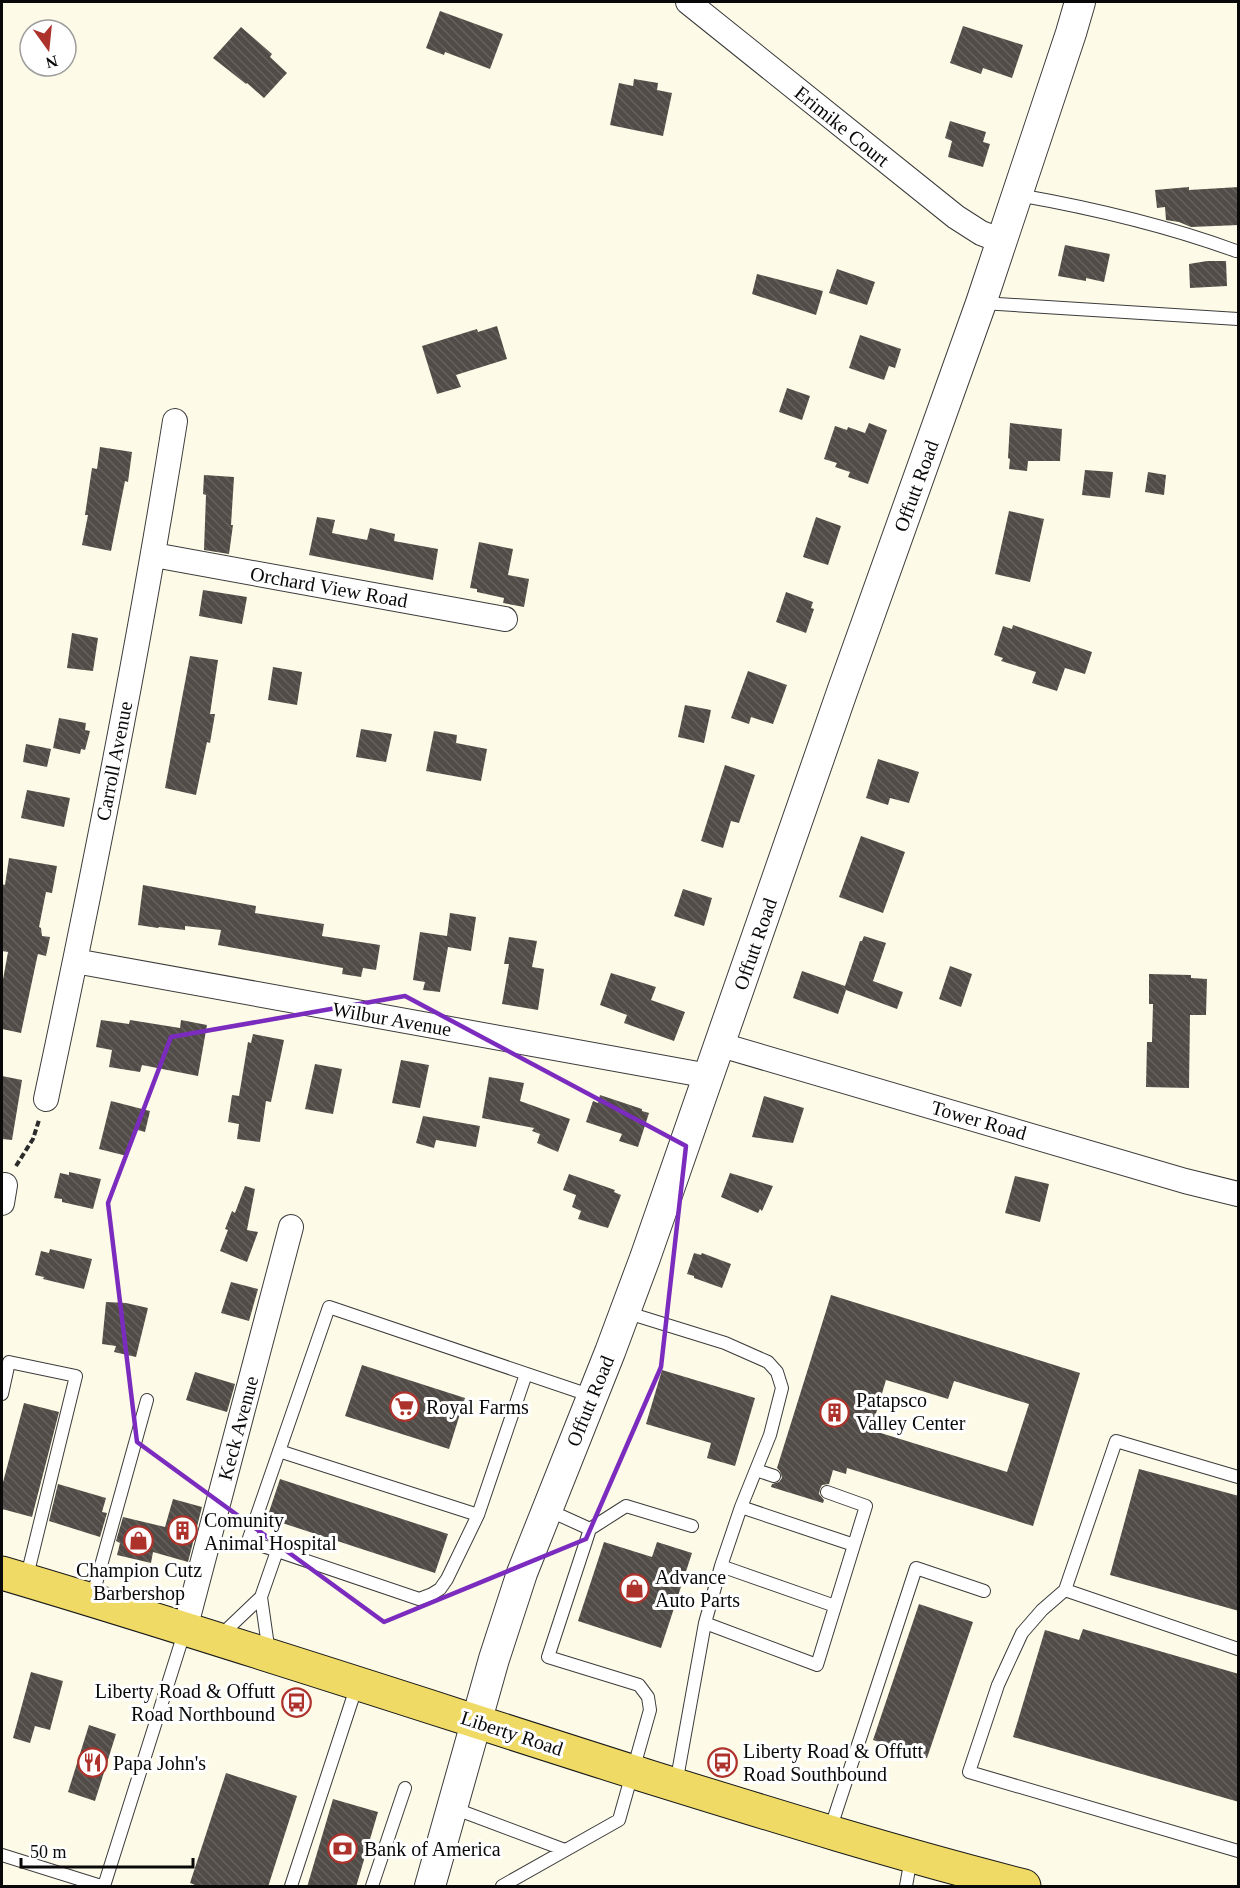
<svg xmlns="http://www.w3.org/2000/svg" width="1240" height="1888" font-family="'Times New Roman',serif">
	<style>
		.building { fill: url(#building-back-hatch); fill-rule: evenodd }
		.lines { fill: none; stroke-linecap: round; stroke-linejoin: round }
		.service-casing { stroke: #3c3c3c; stroke-width: 14 }
		.minor-casing { stroke: #3c3c3c; stroke-width: 26 }
		.tertiary-casing { stroke: #3c3c3c; stroke-width: 32 }
		.primary-casing { stroke: #1a1a1a; stroke-width: 35 }
		.path { stroke: #2b2b2b; stroke-width: 4; stroke-dasharray: 6 3; stroke-linecap: butt }
		.service { stroke: #fff; stroke-width: 12 }
		.minor { stroke: #fff; stroke-width: 24 }
		.tertiary { stroke: #fff; stroke-width: 30 }
		.primary { stroke: #efda66; stroke-width: 33 }
		.marked { fill: none; stroke: #7b2cbf; stroke-width: 4.5; stroke-linejoin: round }
		.labels { text-anchor: middle; stroke-width: 6; stroke-linejoin: round; paint-order: stroke }
		.street-label { font-size: 20px; fill: #090909; stroke: #fff }
		.poi-label { font-size: 20px; fill: #090909; stroke: #fff; text-anchor: start }
	</style>
	<defs>
		<pattern id="building-back-hatch" width="6" height="6" patternUnits="userSpaceOnUse" patternTransform="scale(1.5)"><rect width="6" height="6" fill="#514c47"/><path d="M-1 5l2 2M0 0l6 6M5-1l2 2" fill="none" stroke="#65615d"/></pattern>
	</defs>
	<rect width="100%" height="100%" fill="#fdfbe7"/>
	<!-- building -->
	<path class="building" d="M440,11l63,23 -13,35 -45,-17 -1,3 -18,-7z
		M963,26l60,19 -11,33 -29,-10 -2,6 -31,-11z
		M241,27l31,27 -2,3 17,16 -23,25 -17,-15 -1,1 -33,-26z
		M634,79l24,4 -1,7 15,3 -9,43 -53,-11 9,-42 14,3z
		M950,121l36,11 -3,10 7,2 -7,23 -35,-10 4,-16 -7,-3z
		M1189,187v3l50,-3v38l-48,2 -12,-5 -13,-2 -1,-13 -8,1 -2,-18z
		M1065,245l45,9 -6,28 -18,-4v3l-28,-5z
		M1207,261h19l1,25 -37,2 -1,-24z
		M837,269l38,13 -8,23 -38,-12z
		M757,274l66,17 -7,24 -64,-21z
		M497,326l10,33 -51,16 5,12 -24,7 -15,-48 55,-17 1,3z
		M860,335l41,14 -6,19 -6,-2 -5,14 -35,-12z
		M787,388l23,8 -8,24 -23,-8z
		M869,423l18,7 -19,54 -20,-7 2,-5 -15,-5 2,-4 -13,-4 11,-33 12,4 1,-3 17,6z
		M1010,423l52,6 -2,32h-32l-1,10 -18,-2 1,-10 -2,-1z
		M100,447l32,5 -4,30 -3,-1 -14,70 -29,-6 6,-30h-3l7,-47 5,1z
		M1085,470l28,2 -3,26 -28,-3z
		M1148,472l18,3 -2,20 -19,-3z
		M204,475l30,2 -3,48h2l-4,29 -25,-4 2,-55 -3,-1z
		M1009,511l35,8 -14,63 -35,-8z
		M317,517l18,3 -3,13 35,7 3,-12 25,6 -1,7 44,8 -5,31 -124,-25z
		M816,517l25,9 -13,39 -25,-8z
		M479,542l34,7 -5,26 21,4 -5,28 -21,-4 1,-5 -27,-6v-3l-7,-1z
		M203,590l44,7 -5,27 -43,-8z
		M786,592l27,10 -2,6 3,1 -8,24 -30,-11z
		M1013,625l79,27 -7,22 -20,-6 -8,23 -25,-8 4,-11 -35,-11 2,-3 -9,-3 9,-29 9,3z
		M72,633l26,5 -5,33 -26,-3z
		M190,656l28,4 -8,54h5l-5,29 -3,-1 -11,53 -31,-7z
		M273,667l29,5 -5,33 -29,-5z
		M748,671l39,14 -14,39 -22,-7 -2,7 -18,-6z
		M685,705l26,5 -7,33 -26,-6z
		M59,718l27,5 -1,7 5,1 -5,19 -4,-1 -1,5 -27,-6z
		M361,729l31,5 -6,28 -30,-5z
		M434,731l23,4 -1,8 31,6 -6,32 -55,-10z
		M26,744l25,5 -4,18 -24,-5z
		M878,759l41,13 -10,31 -19,-5 -2,7 -22,-7z
		M725,765l30,10 -16,48 -8,-2 -8,27 -22,-7z
		M27,790l43,8 -6,29 -43,-9z
		M861,836l44,16 -22,61 -44,-16z
		M9,858l48,8 -5,27 -6,-1 -7,35 2,1 1,8 8,1 -4,19 -8,-2 -1,4 -16,75 -19,-4v-44l6,-33 -6,-1v-67l3,1z
		M143,885l113,21 -1,7 69,11 -2,12 58,9 -4,25 -13,-2 -2,9 -19,-3 1,-6 -125,-23 3,-15 -36,-4v4l-26,-3 -1,1 -20,-3z
		M683,889l29,9 -8,28 -30,-10z
		M450,913l26,4 -5,34 -23,-4 -8,45 -17,-2 2,-8 -12,-2 7,-48 27,4z
		M864,936l22,7 -13,38 30,11 -6,17 -51,-19 -8,24 -45,-16 9,-27 43,15 15,-45h2z
		M509,937l28,4 -5,26 12,2 -6,41 -36,-6 7,-40h-5z
		M950,966l22,8 -11,33 -22,-8z
		M611,973l45,14 -5,13 34,12 -11,29 -50,-18 3,-8 -27,-10z
		M1149,974l42,1v3l16,1 -1,36h-16l-1,73 -43,-1 1,-45h5l1,-38h-4z
		M101,1020l28,4 1,-4 50,8 1,-8 26,5 -9,51 -56,-11 -2,7 -31,-5 3,-17 -16,-3z
		M253,1034l31,6 -13,62 -5,-1 -6,41 -23,-3 2,-15 -11,-2 4,-27 7,1 9,-54 3,1z
		M401,1060l28,5 -9,43 -28,-5z
		M315,1064l27,5 -9,45 -28,-5z
		M2,1076l20,4 -10,60 -10,-1z
		M489,1077l35,6 -4,18 50,18 -12,33 -21,-9 3,-9 -8,-3 2,-3 -52,-10z
		M600,1095l42,14v2l7,2 -11,34 -19,-6 3,-7 -36,-12 7,-21 5,2z
		M764,1096l40,12 -11,35 -41,-6z
		M111,1101l39,10 -5,21 -11,-3 -7,27 -28,-7z
		M423,1116l57,10 -4,21 -40,-7 -2,8 -18,-5z
		M69,1172l32,7 -8,30 -31,-7v-3l-8,-1 6,-25 9,2z
		M730,1173l43,13 -11,25 -2,-2 -2,4 -37,-16z
		M569,1174l46,16 -1,2 7,3 -13,33 -30,-9 3,-8 -9,-4 4,-12 -13,-5z
		M1015,1176l34,8 -9,38 -35,-9z
		M245,1186l10,3 -8,41 11,2 -11,30 -27,-11 8,-21 -3,-1 7,-18 3,2z
		M50,1249l42,10 -8,30 -41,-10 1,-2 -9,-2 6,-24 8,2z
		M694,1253l7,2 1,-2 29,11 -9,24 -28,-10v-2l-7,-2z
		M231,1282l27,7 -9,32 -28,-8z
		M831,1295l249,78 -47,153 -186,-58 -1,6 -13,-4 -4,14 -7,1 -2,4 -1,5 5,6 -1,3 -52,-16 1,-3 7,-2 3,-4 -2,-7 -3,-3zM886,1380l62,19 6,-18 75,23 -22,68 -136,-42z
		M106,1302l20,1 22,5 -12,49 -22,-5 2,-6 -14,-2z
		M362,1365l103,33 -16,51 -104,-33z
		M662,1370l93,28 -20,68 -28,-8 4,-15 -65,-19z
		M195,1372l40,12 -8,28 -41,-12z
		M24,1403l35,9 -27,105 -30,-8v-23z
		M1139,1469l100,27v115l-129,-36z
		M280,1479l168,55 -13,39 -168,-55z
		M58,1484l48,14 -4,14 5,1 -7,24 -51,-16z
		M173,1499l29,8 -14,55 -35,-10 -2,11 -34,-8 3,-12 -4,-2 7,-24 42,10z
		M604,1542l48,15 5,-15 35,11 -31,95 -83,-27z
		M919,1604l54,18 -46,136 -54,-18z
		M1083,1629l156,45v128l-226,-65 32,-107 34,10z
		M31,1672l32,9 -13,49 -15,-4 -5,17 -17,-5z
		M89,1725l27,9 -21,67 -27,-9z
		M226,1773l71,23 -29,91h-68l-10,-4z
		M333,1799l45,13 -22,75h-49z"/>
	<g class="lines">
		<defs>
			<path id="service" d="M1018,195c74,13 147,30 218,56
				M982,303l256,16
				M625,1312l100,31 43,19 9,10 5,16 -12,47 -29,72
				M526,1374l-48,141 -31,64 -7,10 -8,5 -13,5 -171,-58 81,-234 263,89
				M2,1394l7,-32 67,14 -50,204
				M279,1451l199,64
				M756,1470l18,6
				M1238,1477l-122,-36 -51,149 -23,20 -20,23 -24,52 -29,87 269,79
				M827,1492l39,14 -12,39
				M590,1529l36,-23 66,20
				M721,1566l114,40
				M1065,1590l173,59
				M261,1597l8,56
				M92,1598l55,-198
				M219,1637l42,-40 16,-46
				M676,1784l29,-161 16,-57 20,-59 113,38 -37,120 -112,-42
				M453,1808l112,42
				M830,1830l86,-262 68,23
				M2,1855l99,31
				M104,1886l81,-256
				M291,1886l66,-201
				M372,1886l33,-98
				M502,1886l117,-66 31,-110 -2,-13 -9,-12 -91,-28 42,-128 -42,-19
				M906,1886l5,-28"/>
			<path id="minor" d="M688,2l268,215 25,16 21,8
				M154,555l351,64
				M75,961l634,115
				M721,1045l464,136 53,13
				M46,1099c48,-225 93,-451 129,-678
				M2,1203l3,-18
				M185,1629l106,-402"/>
			<path id="tertiary" d="M430,1886l64,-227 28,-86 88,-221 35,-94 197,-566 139,-389 90,-270 9,-31"/>
			<path id="primary" d="M2,1573c213,63 424,133 635,200 129,40 257,80 387,113"/>
		</defs>
		<!-- service casing -->
		<use href="#service" class="service-casing"/>
		<!-- minor casing -->
		<use href="#minor" class="minor-casing"/>
		<!-- tertiary casing -->
		<use href="#tertiary" class="tertiary-casing"/>
		<!-- primary casing -->
		<use href="#primary" class="primary-casing"/>
		<!-- path -->
		<path class="path" d="M16,1166l17,-27 6,-19"/>
		<!-- service -->
		<use href="#service" class="service"/>
		<!-- minor -->
		<use href="#minor" class="minor"/>
		<!-- tertiary -->
		<use href="#tertiary" class="tertiary"/>
		<!-- primary -->
		<use href="#primary" class="primary"/>
	</g>
	<!-- marked area -->
	<path class="marked" d="M405,996l281,150 -25,221 -75,172 -202,83 -247,-180 -29,-239 63,-166z"/>
	<!-- icons -->
	<defs>
		<symbol id="supermarket-ring" viewBox="-11 -11 22 22"><circle r="9.5" fill="#fff" stroke="#ae322c" stroke-width="1.5"/><path d="M-6-5.5h2.5l.6 2H6L4.5 2H-2.5L-4.4-4H-6ZM-1.5 3.2a1.3 1.3 0 1 0 .1 0ZM3 3.2a1.3 1.3 0 1 0 .1 0Z" fill="#ae322c"/></symbol>
		<symbol id="building-ring" viewBox="-11 -11 22 22"><circle r="9.5" fill="#fff" stroke="#ae322c" stroke-width="1.5"/><path d="M-4-6H4V6H1V3H-1V6H-4ZM-2.5-4.3h1.7v1.8h-1.7ZM.8-4.3h1.7v1.8H.8ZM-2.5-1h1.7V.8h-1.7ZM.8-1h1.7V.8H.8Z" fill="#ae322c"/></symbol>
		<symbol id="shop-ring" viewBox="-11 -11 22 22"><circle r="9.5" fill="#fff" stroke="#ae322c" stroke-width="1.5"/><path d="M-5-2.5h2.3a2.7 3.5 0 0 1 5.4 0H5L5.5 6h-11ZM-1.5-2.5h3a1.5 2.3 0 0 0-3 0Z" fill="#ae322c"/></symbol>
		<symbol id="bus-ring" viewBox="-11 -11 22 22"><circle r="9.5" fill="#fff" stroke="#ae322c" stroke-width="1.5"/><path d="M-5-6H5V4H4V6H2V4H-2V6H-4V4H-5ZM-3.5-4V0h7V-4ZM-3.5 1.2v1.5H-2V1.2ZM2 1.2v1.5H3.5V1.2Z" fill="#ae322c"/></symbol>
		<symbol id="restaurant-ring" viewBox="-11 -11 22 22"><circle r="9.5" fill="#fff" stroke="#ae322c" stroke-width="1.5"/><path d="M-5-6h1v4h1v-4h1v4h1v-4h1v5L-1.5 .5V6h-2V.5L-5-1ZM5-6V6H3V1.5H1.5Q1.5-4 5-6Z" fill="#ae322c"/></symbol>
		<symbol id="bank-ring" viewBox="-11 -11 22 22"><circle r="9.5" fill="#fff" stroke="#ae322c" stroke-width="1.5"/><path d="M-6-4H6V4H-6ZM0-2.3a2.3 2.3 0 1 0 0 4.6a2.3 2.3 0 1 0 0-4.6Z" fill="#ae322c"/></symbol>
	</defs>
	<g fill-rule="evenodd">
		<use href="#supermarket-ring" x="388" y="1390" width="33" height="33"/>
		<use href="#building-ring" x="818" y="1396" width="33" height="33"/>
		<use href="#building-ring" x="166" y="1514" width="33" height="33"/>
		<use href="#shop-ring" x="122" y="1524" width="33" height="33"/>
		<use href="#shop-ring" x="618" y="1572" width="33" height="33"/>
		<use href="#bus-ring" x="280" y="1686" width="33" height="33"/>
		<use href="#restaurant-ring" x="76" y="1746" width="33" height="33"/>
		<use href="#bus-ring" x="706" y="1746" width="33" height="33"/>
		<use href="#bank-ring" x="326" y="1832" width="33" height="33"/>
	</g>
	<g class="labels">
		<!-- street labels -->
		<g class="street-label">
			<text transform="translate(842 126) rotate(39)" y="7">Erimike Court</text>
			<text transform="translate(916 486) rotate(-70)" y="7">Offutt Road</text>
			<text transform="translate(329 587) rotate(10)" y="7">Orchard View Road</text>
			<text transform="translate(114 761) rotate(-79)" y="7">Carroll Avenue</text>
			<text transform="translate(755 944) rotate(-71)" y="7">Offutt Road</text>
			<text transform="translate(392 1019) rotate(10)" y="7">Wilbur Avenue</text>
			<text transform="translate(979 1120) rotate(16)" y="7">Tower Road</text>
			<text transform="translate(590 1401) rotate(-68)" y="7">Offutt Road</text>
			<text transform="translate(238 1428) rotate(-75)" y="7">Keck Avenue</text>
			<text transform="translate(512 1733) rotate(18)" y="7">Liberty Road</text>
		</g>
		<!-- poi labels -->
		<g class="poi-label">
			<text x="856" y="1407">Patapsco<tspan x="856" dy="23">Valley Center</tspan></text>
			<text x="426" y="1414">Royal Farms</text>
			<text x="204" y="1527">Comunity<tspan x="204" dy="23">Animal Hospital</tspan></text>
			<text x="139" y="1577" text-anchor="middle">Champion Cutz<tspan x="139" dy="23">Barbershop</tspan></text>
			<text x="655" y="1584">Advance<tspan x="655" dy="23">Auto Parts</tspan></text>
			<text x="275" y="1698" text-anchor="end">Liberty Road &amp; Offutt<tspan x="275" dy="23">Road Northbound</tspan></text>
			<text x="743" y="1758">Liberty Road &amp; Offutt<tspan x="743" dy="23">Road Southbound</tspan></text>
			<text x="113" y="1770">Papa John's</text>
			<text x="364" y="1856">Bank of America</text>
		</g>
	</g>
	<!-- border -->
	<rect width="1240" height="1888" fill="none" stroke="#090909" stroke-width="6"/>
	<!-- north arrow -->
	<g transform="translate(48 48) rotate(165)"><circle r="28" fill="#ffffff" stroke="#9d9d9d" stroke-width="1.5"/>
	<path d="M0-4.5L10 22L0 15L-10 22Z" fill="#ae322c"/>
	<text y="-9" font-size="16" font-weight="bold" text-anchor="middle" fill="#090909">N</text>
	</g>
	<!-- scale -->
	<path d="M21 1858v9h172v-9" fill="none" stroke="#090909" stroke-width="3"/>
	<text x="30" y="1858" font-size="18" fill="#090909" stroke="#ffffff" stroke-width="4.5" paint-order="stroke">50 m</text>
</svg>
